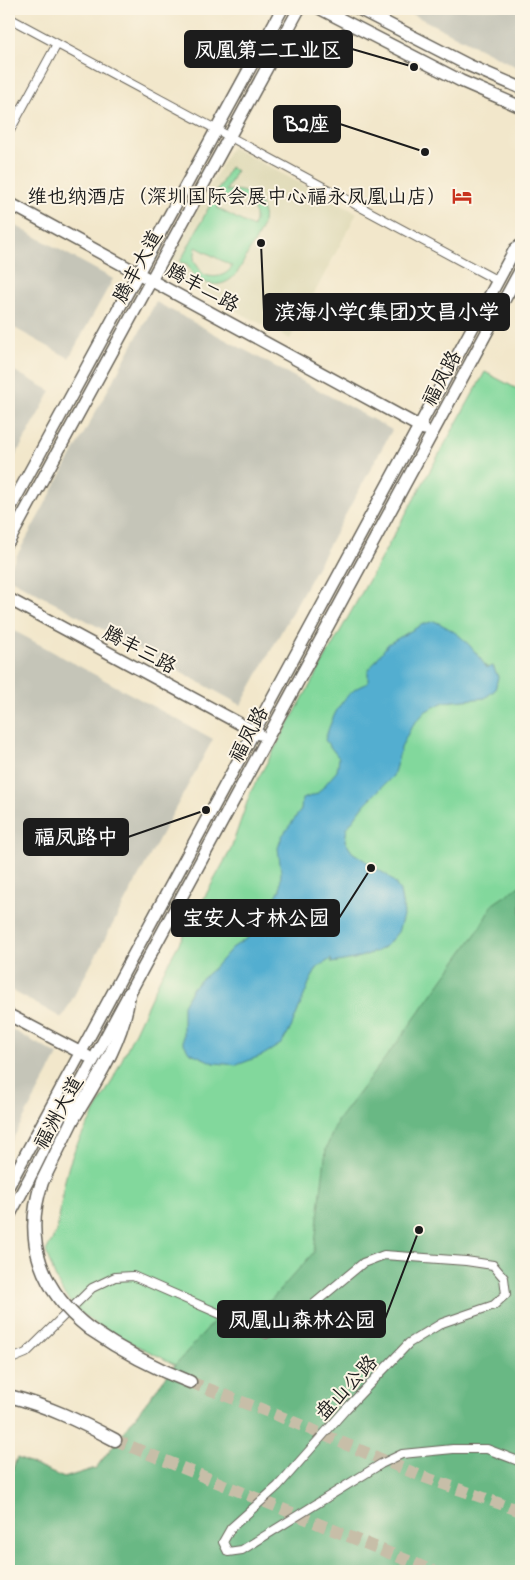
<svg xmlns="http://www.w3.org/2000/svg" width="530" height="1580" font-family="'Indie Flower','LXGW WenKai TC',sans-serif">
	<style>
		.built { fill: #e1dcba }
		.industrial { fill: #c5c5b8 }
		.green { fill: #82d89c; stroke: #4f7a5c; fill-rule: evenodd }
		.forest { fill: #69b884; stroke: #426a50 }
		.water { fill: #52aed0; stroke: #376576 }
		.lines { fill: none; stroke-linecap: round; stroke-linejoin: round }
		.primary-tunnel { stroke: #c7bea8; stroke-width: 12; stroke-dasharray: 12 6; stroke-linecap: butt }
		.street-casing { stroke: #676359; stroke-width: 10 }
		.secondary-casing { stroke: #676359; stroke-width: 14 }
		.primary-casing { stroke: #676359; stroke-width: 15 }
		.street { stroke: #fff; stroke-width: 8 }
		.secondary { stroke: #fff; stroke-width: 11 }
		.primary { stroke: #fff; stroke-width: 12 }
		.primary-bridge-casing { stroke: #676359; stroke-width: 15; stroke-linecap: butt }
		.primary-bridge { stroke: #fff; stroke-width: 12 }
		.labels { text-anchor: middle; stroke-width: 4; stroke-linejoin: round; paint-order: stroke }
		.poi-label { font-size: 20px; fill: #1c1c1c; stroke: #fcf5e5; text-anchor: end }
		.street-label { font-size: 20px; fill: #1c1c1c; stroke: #fcf5e5 }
		.leader { fill: none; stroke: #1c1c1c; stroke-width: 2 }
		.callout-dot { fill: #1c1c1c; stroke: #fcf5e5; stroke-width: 2 }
		.callout { fill: #1c1c1c; stroke: #1c1c1c; stroke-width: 2 }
		.callout-label { font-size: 21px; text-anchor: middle; font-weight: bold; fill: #fff }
	</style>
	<rect width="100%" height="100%" fill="#fcf5e5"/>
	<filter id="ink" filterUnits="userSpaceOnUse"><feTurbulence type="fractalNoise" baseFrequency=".02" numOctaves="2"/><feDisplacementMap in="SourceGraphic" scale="10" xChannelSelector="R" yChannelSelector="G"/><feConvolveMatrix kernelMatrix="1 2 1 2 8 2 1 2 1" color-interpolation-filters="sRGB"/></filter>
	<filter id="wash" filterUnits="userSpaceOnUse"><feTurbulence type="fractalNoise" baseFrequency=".0096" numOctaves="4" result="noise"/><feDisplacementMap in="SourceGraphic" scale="20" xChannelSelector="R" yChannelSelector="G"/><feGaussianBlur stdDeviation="1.12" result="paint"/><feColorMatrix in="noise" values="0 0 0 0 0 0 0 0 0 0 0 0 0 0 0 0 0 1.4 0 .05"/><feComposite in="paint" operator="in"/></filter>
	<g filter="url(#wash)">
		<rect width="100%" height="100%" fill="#f2e7cb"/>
		<!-- built -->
		<path class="built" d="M231,147l126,66 -67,126 -126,-66z"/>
		<!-- industrial -->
		<path class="industrial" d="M402,9h119v60z
			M9,222l104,57 -44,79 -60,-33z
			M156,302l236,128 -151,275 -232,-127v-8z
			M9,368l42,23 -42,77z
			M9,628l204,111 -151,279 -53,-29z
			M9,1028l49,27 -49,91z"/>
		<!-- green -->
		<path class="green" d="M230,167l6,4 -10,20c19,-4 41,8 37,31 -2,11 -10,22 -15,31 -5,9 -9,20 -17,26 -16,12 -37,3 -44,-15l-7,-2zM238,197c14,3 21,16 15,30l-36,-19 6,-8zM196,247l36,19h1c-8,11 -19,13 -30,8l-9,-13z
			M485,372l36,19v1180h-512v-93l8,-20 47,20 32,-10 79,-103c-35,-21 -88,-35 -111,-71 -9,-14 -13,-28 -18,-43l11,-20 7,-47 5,-19 7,-19 36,-65 49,-105 69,-125 21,-60z"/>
		<!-- forest -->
		<path class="forest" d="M521,885v686h-512v-93l8,-20 47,20 32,-10 79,-103 53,-60 42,-4 44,-49 12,-103 11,-28 62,-81 78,-108 16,-28z"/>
		<!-- water -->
		<path class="water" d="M434,621c27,12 36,23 53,47l6,-2 5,11 -3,13 -10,8 -41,4 -18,9 -14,15 -10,19 -9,31 -28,28 -18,24 -2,13 7,11 36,24 7,7 5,9 4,21 -6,19 -13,15 -10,5 -21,7 -22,4 -1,-4 -13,8 -8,14 -19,47 -10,16 -18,11 -26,10 -23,-2 -25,-11 -6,-10v-37l10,-18 22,-20 17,-19 17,-11 31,-47 1,-18 -3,-24 4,-12 19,-26 1,-11 15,-5 20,-23 2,-13 -14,-18c5,-17 13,-38 28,-49 4,-4 10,-6 15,-8v-12l20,-27 33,-19z"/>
	</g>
	<g filter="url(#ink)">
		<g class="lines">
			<!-- primary-tunnel -->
			<path class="primary-tunnel" d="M190,1382l89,34 142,60 100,35
				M115,1440l318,131"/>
			<defs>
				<path id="street" d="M9,18l489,263
					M9,132l48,-88
					M9,1360l17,-7 66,-65 23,-11 18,-1 133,58 20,-7 77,-64 21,-8 82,6 27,4 11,13 2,16 -12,11 -52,18 -33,20 -63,66 -68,77 -47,42 -8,14 5,10 14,-2 139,-86 21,-10 51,-5h34l34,13"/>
				<path id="secondary" d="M321,9l140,72 60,26
					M359,9l109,56 53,23
					M9,203l415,226
					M9,510l273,-501
					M9,541l290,-532
					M9,599l250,135
					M9,1015l78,41
					M9,1185l506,-936 6,-4
					M9,1216l512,-947"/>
				<path id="primary" d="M72,1121c24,-40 51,-79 57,-127
					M90,1329c32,22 64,39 100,53
					M9,1396c39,10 70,25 106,44"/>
			</defs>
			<!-- street casing -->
			<use href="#street" class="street-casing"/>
			<!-- secondary casing -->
			<use href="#secondary" class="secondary-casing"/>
			<!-- primary casing -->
			<use href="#primary" class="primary-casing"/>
			<!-- street -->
			<use href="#street" class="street"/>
			<!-- secondary -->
			<use href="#secondary" class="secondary"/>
			<!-- primary -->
			<use href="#primary" class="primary"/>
			<defs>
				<path id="primary-bridge" d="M72,1121l-30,61c-20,59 0,110 48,147"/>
			</defs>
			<!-- primary-bridge casing -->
			<use href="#primary-bridge" class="primary-bridge-casing"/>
			<!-- primary-bridge -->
			<use href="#primary-bridge" class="primary-bridge"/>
		</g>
	</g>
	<!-- icons -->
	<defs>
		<symbol id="hotel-bare" viewBox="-9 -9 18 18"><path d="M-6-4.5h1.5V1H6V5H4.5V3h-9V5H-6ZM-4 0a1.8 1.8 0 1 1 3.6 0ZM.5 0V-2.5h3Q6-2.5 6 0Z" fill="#c8321e" stroke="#fcf5e5" stroke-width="2.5" paint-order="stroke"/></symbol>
	</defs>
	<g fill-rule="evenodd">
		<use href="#hotel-bare" x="448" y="182" width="28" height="28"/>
	</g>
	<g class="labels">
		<!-- poi labels -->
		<g class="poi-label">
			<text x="447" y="203">维也纳酒店（深圳国际会展中心福永凤凰山店）</text>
		</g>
		<!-- street labels -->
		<g class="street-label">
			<text transform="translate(137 266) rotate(-61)" y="7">腾丰大道</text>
			<text transform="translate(203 287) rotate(29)" y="7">腾丰二路</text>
			<text transform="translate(441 378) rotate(-62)" y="7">福凤路</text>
			<text transform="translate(140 649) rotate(28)" y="7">腾丰三路</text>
			<text transform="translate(248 734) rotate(-62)" y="7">福凤路</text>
			<text transform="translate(58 1112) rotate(-61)" y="7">福洲大道</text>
			<text transform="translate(346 1387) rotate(-47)" y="7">盘山公路</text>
		</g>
	</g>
	<!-- callouts -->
	<path class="leader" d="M414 67L352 49M425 152L340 124M261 243L264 312M206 810L128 837M371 868L339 918M419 1230L385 1319"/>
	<g class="callout-dot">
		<circle cx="414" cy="67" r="5"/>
		<circle cx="425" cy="152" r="5"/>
		<circle cx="261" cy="243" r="5"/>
		<circle cx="206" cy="810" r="5"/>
		<circle cx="371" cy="868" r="5"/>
		<circle cx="419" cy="1230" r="5"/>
	</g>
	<g class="callout">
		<rect x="185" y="31" width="167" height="36" rx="5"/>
		<rect x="274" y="106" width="66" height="36" rx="5"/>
		<rect x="264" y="294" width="245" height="36" rx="5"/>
		<rect x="24" y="819" width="104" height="36" rx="5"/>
		<rect x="172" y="900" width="167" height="36" rx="5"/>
		<rect x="218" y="1301" width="167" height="36" rx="5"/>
	</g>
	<g class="callout-label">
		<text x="268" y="57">凤凰第二工业区</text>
		<text x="307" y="131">B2座</text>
		<text x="387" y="319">滨海小学(集团)文昌小学</text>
		<text x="76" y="844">福凤路中</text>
		<text x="256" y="925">宝安人才林公园</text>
		<text x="302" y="1327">凤凰山森林公园</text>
	</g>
	<!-- margin -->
	<rect width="530" height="1580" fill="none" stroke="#fcf5e5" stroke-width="30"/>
</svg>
